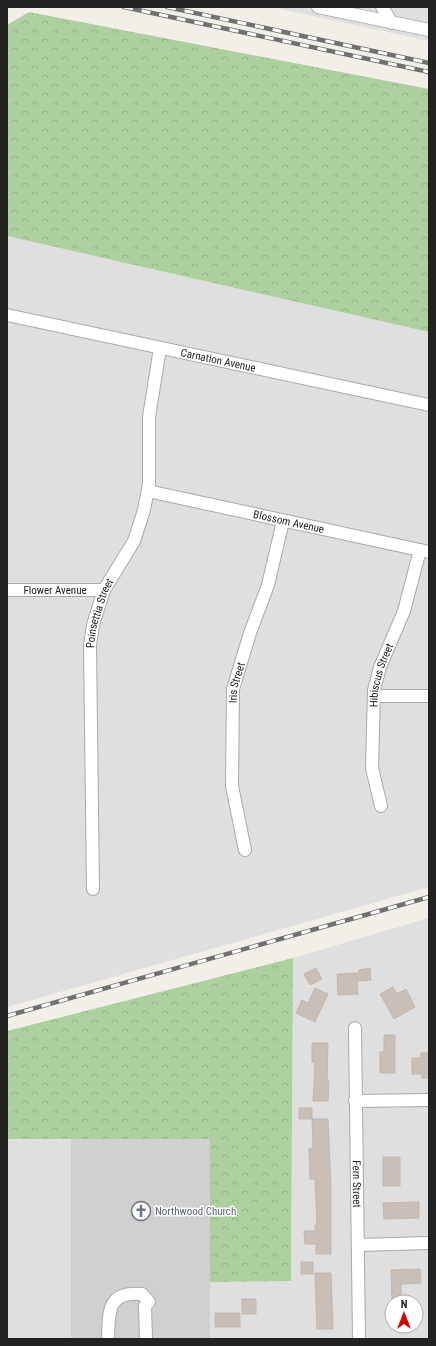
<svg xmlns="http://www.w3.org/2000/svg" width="436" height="1346" font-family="'Roboto Condensed',sans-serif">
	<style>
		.residential { fill: #e0dfdf; fill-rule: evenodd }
		.religious { fill: #d0d0d0 }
		.forest { fill: url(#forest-crowns) }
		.building { fill: #c7bfb8; stroke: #c4b6ab }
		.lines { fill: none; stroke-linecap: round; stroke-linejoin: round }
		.minor-casing { stroke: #a9a9a9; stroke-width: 14 }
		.minor { stroke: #fff; stroke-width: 12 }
		.rail-casing { stroke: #707070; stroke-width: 4.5 }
		.rail { stroke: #fff; stroke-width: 3; stroke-dasharray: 9; stroke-linecap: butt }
		.labels { text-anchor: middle; stroke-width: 3; stroke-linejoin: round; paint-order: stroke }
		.street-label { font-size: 11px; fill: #222; stroke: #fff }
		.worship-label { font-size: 11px; fill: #5b616d; stroke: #fff; text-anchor: start }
	</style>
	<defs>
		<pattern id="forest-crowns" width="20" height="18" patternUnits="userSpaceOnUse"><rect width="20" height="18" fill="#add19e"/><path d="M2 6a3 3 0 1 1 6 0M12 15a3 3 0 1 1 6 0" fill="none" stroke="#95b388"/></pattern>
	</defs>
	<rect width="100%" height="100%" fill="#f2efe9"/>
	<!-- residential -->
	<path class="residential" d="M271,7h158v34z
		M7,236l422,96v555l-422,120z
		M429,918v421h-219v-57l81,-1 2,-323zM392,1302h24v24h-24z
		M7,1139h64v200h-64z"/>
	<!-- religious -->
	<path class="religious" d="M71,1139h139v200h-139z"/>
	<!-- forest -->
	<path class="forest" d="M29,12l400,77v243l-422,-96v-211z
		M293,958l-2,323 -81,1v-143h-203v-108z"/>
	<!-- building -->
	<path class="building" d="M316,968l6,11 -12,6 -6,-11z
		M370,968l1,12 -14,1 1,13 -20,1 -1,-21 22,-1v-3z
		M393,987l4,7 9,-5 9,18 -21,12 -14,-25z
		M315,988l13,6 -13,28 -19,-9 6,-13 6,3z
		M384,1035h11v38h-15v-21h4z
		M312,1043h16l-1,38h2l-1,20h-15l2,-38 -3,-1z
		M421,1053h8v25h-7v-4h-10v-16h9z
		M299,1108h13v11h-13z
		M312,1119h16l3,68v67h-15v-10h-11l-1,-13h11v-6h2l-2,-46h-5l-1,-30 4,-1z
		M383,1157h17v29h-17z
		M419,1202v16l-35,1 -1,-16z
		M301,1262h12v12h-12z
		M420,1269l1,14 -20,1v18h-9l-1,-32z
		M315,1273h16l2,56h-16z
		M242,1299h14v15h-14z
		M215,1313h25v14h-25z"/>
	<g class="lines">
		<defs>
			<g id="minor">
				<path d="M318,7l111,23"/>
				<path d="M382,7l10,16"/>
				<path id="s1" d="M7,315l422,90"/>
				<path id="s2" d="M148,491l281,61"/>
				<path id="s3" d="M7,590h97"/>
				<path d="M374,696h55"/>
				<path id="s4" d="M381,806l-9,-38 2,-78 6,-23 24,-56 16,-61"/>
				<path id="s5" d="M245,850l-13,-64 1,-97 17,-56 18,-48 15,-64"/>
				<path id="s6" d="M93,889l-3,-244 3,-20 11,-35 30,-49 10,-31 5,-26v-67l11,-69"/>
				<path id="s7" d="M355,1028l4,311"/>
				<path d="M355,1101l74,-1"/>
				<path d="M358,1245l71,-2"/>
				<path d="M108,1339c1,-28 -1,-48 34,-45l7,8 -4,4 1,33"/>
			</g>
		</defs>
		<!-- minor casing -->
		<use href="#minor" class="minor-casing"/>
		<!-- minor -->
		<use href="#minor" class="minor"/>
		<defs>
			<path id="rail" d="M124,7l305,65
				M167,7l262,56
				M7,1016l422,-119"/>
		</defs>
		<!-- rail casing -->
		<use href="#rail" class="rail-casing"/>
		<!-- rail -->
		<use href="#rail" class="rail"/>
	</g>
	<!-- icons -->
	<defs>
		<symbol id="church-ring" viewBox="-11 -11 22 22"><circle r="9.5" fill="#fff" stroke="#6b7280" stroke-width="1.5"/><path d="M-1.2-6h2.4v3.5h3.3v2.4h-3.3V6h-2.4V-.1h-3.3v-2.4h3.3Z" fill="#6b7280"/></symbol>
	</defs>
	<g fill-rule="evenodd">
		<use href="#church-ring" x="130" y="1200" width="22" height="22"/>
	</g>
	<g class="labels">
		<!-- street labels -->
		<g class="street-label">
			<text dy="4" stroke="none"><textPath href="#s1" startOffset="216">Carnation Avenue</textPath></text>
			<text dy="4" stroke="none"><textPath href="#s2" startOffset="144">Blossom Avenue</textPath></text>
			<text dy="4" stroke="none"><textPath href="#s3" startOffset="48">Flower Avenue</textPath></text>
			<text dy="4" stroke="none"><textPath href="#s6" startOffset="277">Poinsettia Street</textPath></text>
			<text dy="4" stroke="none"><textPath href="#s4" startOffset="133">Hibiscus Street</textPath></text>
			<text dy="4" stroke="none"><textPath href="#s5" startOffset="169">Iris Street</textPath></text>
			<text dy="4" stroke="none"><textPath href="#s7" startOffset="156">Fern Street</textPath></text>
		</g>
		<!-- worship labels -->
		<g class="worship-label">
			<text x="155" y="1215">Northwood Church</text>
		</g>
	</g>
	<!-- border -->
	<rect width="436" height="1346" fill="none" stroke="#222222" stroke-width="16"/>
	<!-- north arrow -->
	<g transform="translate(404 1314)"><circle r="19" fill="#ffffff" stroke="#a7a7a7"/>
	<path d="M0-3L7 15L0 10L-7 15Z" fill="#d40000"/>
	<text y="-6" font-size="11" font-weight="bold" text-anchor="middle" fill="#222222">N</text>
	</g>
</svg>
